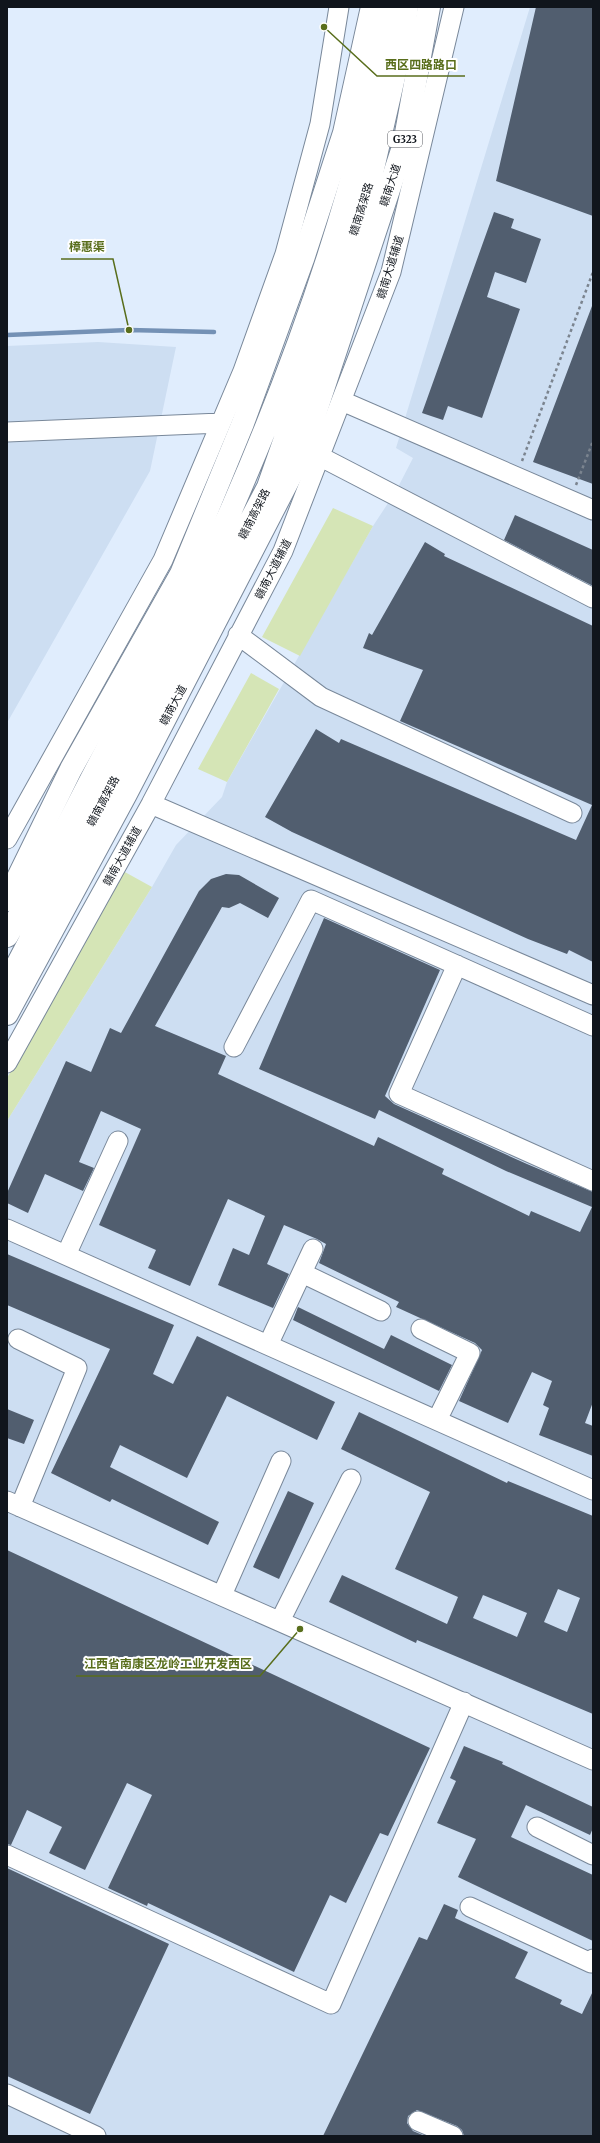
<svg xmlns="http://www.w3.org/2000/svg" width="600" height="2143" font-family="Merriweather,'Noto Sans SC',serif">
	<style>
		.built { fill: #cddef2 }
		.green { fill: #d5e5b6 }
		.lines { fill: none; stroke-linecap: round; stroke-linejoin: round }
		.stream { stroke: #7491b5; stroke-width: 4.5 }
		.building { fill: #515e6f; fill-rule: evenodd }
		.minor-casing { stroke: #79889a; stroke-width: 21 }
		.major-casing { stroke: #79889a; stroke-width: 24 }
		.highway-casing { stroke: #79889a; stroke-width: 24 }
		.path { stroke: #7b848f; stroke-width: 2.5; stroke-dasharray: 3 3; stroke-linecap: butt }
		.minor { stroke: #fff; stroke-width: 19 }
		.major { stroke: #fff; stroke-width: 22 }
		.highway { stroke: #fff; stroke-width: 22 }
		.labels { text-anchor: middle; stroke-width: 4; stroke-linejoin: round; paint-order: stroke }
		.shield { fill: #fff; stroke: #585b60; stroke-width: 1 }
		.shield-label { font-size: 10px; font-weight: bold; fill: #10151c }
		.street-label { font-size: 11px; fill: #10151c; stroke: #fff }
		.leader { fill: none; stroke: #596e1c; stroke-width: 1.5 }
		.callout-dot { fill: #596e1c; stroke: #fff; stroke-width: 1.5 }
		.callout-label { font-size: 12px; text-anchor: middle; font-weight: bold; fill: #596e1c; stroke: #fff; stroke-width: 4; stroke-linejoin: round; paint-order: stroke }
	</style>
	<rect width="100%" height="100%" fill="#e0edfd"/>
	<!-- built -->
	<path class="built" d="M530,7h63v2129h-586v-1015l145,-234 24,-42 46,-48 5,-15 146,-256 23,-35 17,-33 -17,-10z
		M98,342l78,5 -26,124 -143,252v-377z"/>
	<!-- green -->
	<path class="green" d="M333,508l40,18 -73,130 -38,-19z
		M251,673l28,16 -52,93 -29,-13z
		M123,871l29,16 -145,234v-43z"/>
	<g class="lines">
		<!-- stream -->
		<path class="stream" d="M7,335l122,-5 85,2"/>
	</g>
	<!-- building -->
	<path class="building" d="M536,7h57v209l-97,-35z
		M494,212l20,7 -3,9 30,11 -15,44 -31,-11 -8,25 33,12 -38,109 -34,-12 -5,14 -21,-7z
		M592,306l1,1v177l-60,-22z
		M515,515l78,35v36l-89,-46z
		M425,542l20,12 -1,2 149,70v336l-24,-12 -2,4 -39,-15 -236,-107 -27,-15 51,-88 23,14 2,-4 235,101 16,-35 -192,-84 23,-51 -60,-22 6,-15 3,2z
		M226,874l13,1 40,23 -11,20 -28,-15 -11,5 -7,-1 -67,119 71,30 -8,18 156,72 4,-9 66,32 -2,5 87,42 2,-5 49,21 12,-25 -86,-36 -127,-61 -4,9 -116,-50 65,-151 116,52 -55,126 9,8 133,60 66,28v210l-8,21 8,3v30l-54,-21 10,-27 -6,-3 9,-24 -20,-9 -24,51 -49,-22 23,-51 -7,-7 -79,-36 3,-5 -80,-39 7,-19 -9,-5 -33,-14 -17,39 22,10 -16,34 -55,-23 15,-37 16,7 16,-39 -37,-17 -38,87 -42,-18 8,-18 -57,-25 42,-96 -40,-18 -22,51 15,6 -11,23 -38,-17 -17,39 -21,-10v-10l59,-132 25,11 19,-44 11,5 78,-142 12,-12z
		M7,1254l167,71 -21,49 20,10 24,-48 138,66 -18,38 -90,-44 -40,82 -67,-33 -10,22 109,55 -11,23 -96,-46 -2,3 -59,-29 59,-124 -103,-44z
		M298,1307l86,42 7,-14 61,30 -13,26 -146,-71z
		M7,1409l27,11 -10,24 -17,-6z
		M359,1412l148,71 1,-2 85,35v198l-176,-74 -1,3 -87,-41 13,-27 105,49 11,-27 -63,-28 35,-77 -89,-43zM558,1589l22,9 -13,34 -23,-10zM483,1595l44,18 -10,24 -44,-19z
		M288,1491l26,12 -35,76 -26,-12z
		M7,1550l423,198 -42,88 -8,-3 -34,70 -16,-8 -36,77 -146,-69 -1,3 -39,-18 44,-93 -25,-12 -42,87 -36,-17 13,-26 -35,-17 -16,35 -4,-1z
		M464,1746l39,16 -1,2 91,43v21l-3,7 -64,-30 -15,32 82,38v66l-135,-64 18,-38 -39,-16 19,-42 -6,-3z
		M7,1868l162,76 -79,170 -83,-38z
		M444,1904l14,6 -3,8 73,34 -13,26 47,22 -2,4 22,10 11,-23v145h-129l-2,-6 -5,-4 -40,-16 -9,6 -1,7 6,8 12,5h-102l96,-199 8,3z"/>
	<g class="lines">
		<defs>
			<path id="minor" d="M342,401l251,109
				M7,432l214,-9
				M319,456l274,142
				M238,635l83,62 251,116
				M151,804l442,191
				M7,839l156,-279 80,-189 42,-117 35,-130 19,-117
				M457,965l-58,129 194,87
				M234,1047l77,-147 282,126
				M7,1063l144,-259 132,-253 108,-279 63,-265
				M7,1229l586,261
				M66,1255l52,-114
				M302,1273l79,38
				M421,1329l49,24 -33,67
				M18,1339l59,29 -57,139
				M268,1345l45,-96
				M7,1501l586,259
				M222,1595l59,-134
				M280,1621l71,-142
				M537,1827l56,28
				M7,1855l324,149 133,-302
				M470,1907l121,56 2,-4
				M7,2094l89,42
				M418,2121l35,15"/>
			<path id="major" d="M7,900l64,-131 110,-195 62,-151 60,-164 41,-126 28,-126
				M7,1014l119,-220 175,-338 103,-312 25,-137"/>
			<path id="highway" d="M7,936l24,-41c45,-86 89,-172 134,-258 22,-42 47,-84 67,-129 69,-158 130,-330 158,-501
				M7,984l261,-497 56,-159 46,-146 32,-140 5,-35"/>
		</defs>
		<!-- minor casing -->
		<use href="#minor" class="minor-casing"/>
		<!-- major casing -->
		<use href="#major" class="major-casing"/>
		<!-- highway casing -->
		<use href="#highway" class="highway-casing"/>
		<!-- path -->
		<path class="path" d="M522,461l71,-189
			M576,485l17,-44"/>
		<!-- minor -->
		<use href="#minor" class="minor"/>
		<!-- major -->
		<use href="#major" class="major"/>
		<!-- highway -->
		<use href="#highway" class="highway"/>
	</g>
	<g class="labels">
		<!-- shield labels -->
		<rect class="shield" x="388" y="131" width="34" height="16" rx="3"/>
		<g class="shield-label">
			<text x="405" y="143">G323</text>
		</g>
		<!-- street labels -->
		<g class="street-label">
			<text transform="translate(390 185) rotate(-72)" y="4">赣南大道</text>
			<text transform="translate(361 209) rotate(-73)" y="4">赣南高架路</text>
			<text transform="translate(390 267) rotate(-73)" y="4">赣南大道辅道</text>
			<text transform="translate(254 514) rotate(-63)" y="4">赣南高架路</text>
			<text transform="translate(273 569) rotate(-63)" y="4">赣南大道辅道</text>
			<text transform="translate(173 705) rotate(-62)" y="4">赣南大道</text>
			<text transform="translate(103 801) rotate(-62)" y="4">赣南高架路</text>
			<text transform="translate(122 856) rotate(-61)" y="4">赣南大道辅道</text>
		</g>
	</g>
	<!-- callouts -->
	<path class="leader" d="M324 27L377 76H465M129 330L113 259H61M300 1629L260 1676H76"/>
	<g class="callout-dot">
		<circle cx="324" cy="27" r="4"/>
		<circle cx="129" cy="330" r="4"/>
		<circle cx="300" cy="1629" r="4"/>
	</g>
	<g class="callout-label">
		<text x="421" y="69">西区四路路口</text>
		<text x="87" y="251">樟惠渠</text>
		<text x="168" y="1668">江西省南康区龙岭工业开发西区</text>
	</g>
	<!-- border -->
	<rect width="600" height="2143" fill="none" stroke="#10151c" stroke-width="16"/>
</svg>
